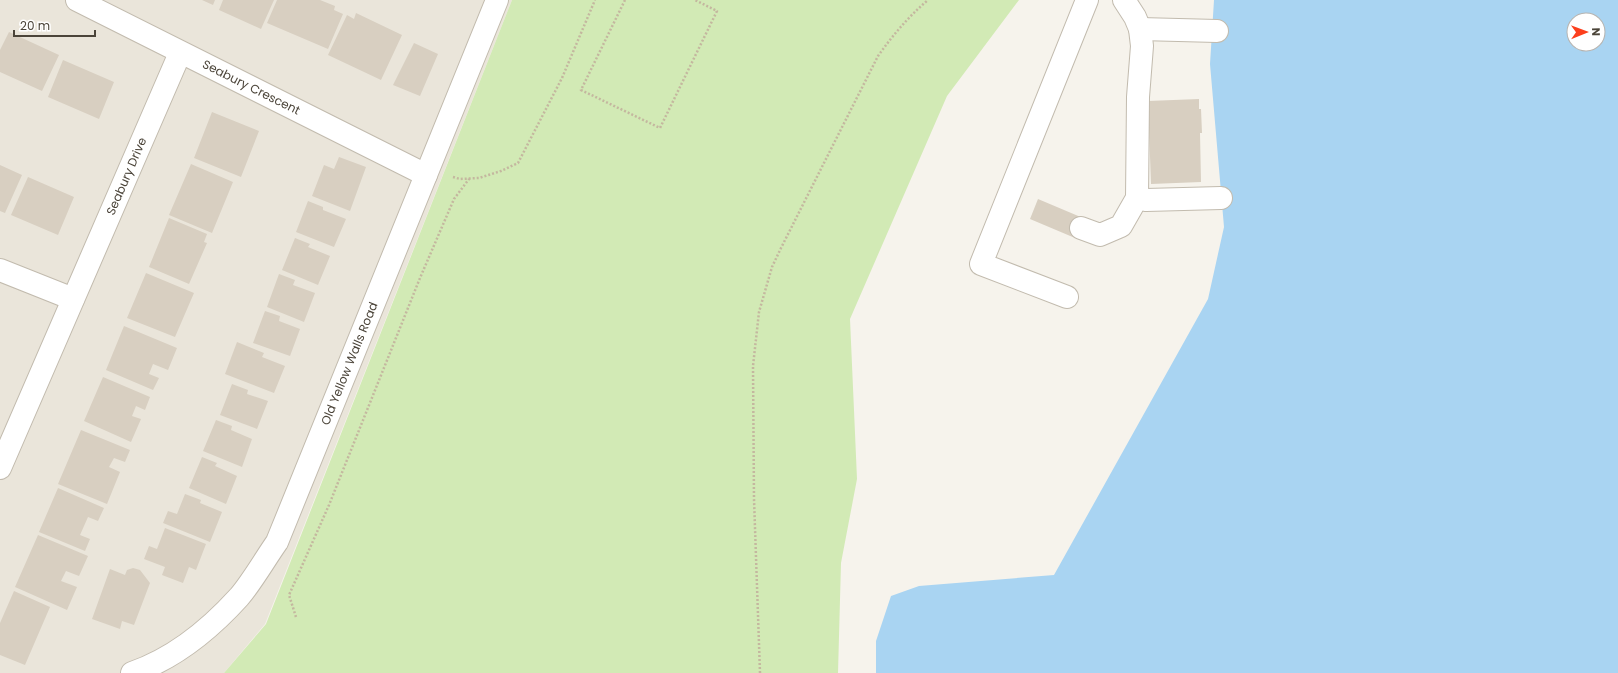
<svg xmlns="http://www.w3.org/2000/svg" width="1618" height="673" font-family="Poppins,sans-serif">
	<style>
		.residential { fill: #eae5da }
		.green { fill: #d2eab5 }
		.water { fill: #a9d4f2; fill-rule: evenodd }
		.building { fill: #d8cfc1 }
		.lines { fill: none; stroke-linecap: round; stroke-linejoin: round }
		.minor-casing { stroke: #c2bbae; stroke-width: 24 }
		.path { stroke: #c4b79f; stroke-width: 2.5; stroke-dasharray: 2 2; stroke-linecap: butt }
		.minor { stroke: #fff; stroke-width: 22 }
		.labels { text-anchor: middle; stroke-width: 3; stroke-linejoin: round; paint-order: stroke }
		.street-label { font-size: 12px; fill: #4b4439; stroke: #fff }
	</style>
	<rect width="100%" height="100%" fill="#f6f3ec"/>
	<!-- residential -->
	<path class="residential" d="M0,0h512l-247,624 -41,49h-224z"/>
	<!-- green -->
	<path class="green" d="M512,0h507l-72,96 -97,223 7,160 -16,84 -3,110h-614l42,-49z"/>
	<!-- water -->
	<path class="water" d="M1214,0h404v673h-742v-32l15,-45 28,-10 135,-11 154,-276 16,-72 -14,-163zM1574,20h24v24h-24z"/>
	<!-- building -->
	<path class="building" d="M202,0h13l-2,5z
		M223,0h51l-13,29 -42,-19z
		M277,0h43l15,6 -1,4 9,4 -15,35 -61,-26z
		M356,13l46,22 -21,45 -53,-25 19,-40 7,4z
		M9,32l50,23 -17,36 -42,-19v-22z
		M414,43l24,11 -18,42 -27,-11z
		M63,60l51,22 -15,37 -51,-22z
		M1199,99v10h2l1,24h-2l1,49 -50,2 -3,-83z
		M212,112l47,19 -18,46 -47,-19z
		M339,157l27,10 -16,44 -38,-15 12,-31 10,4z
		M191,164l42,18 -21,51 -43,-18z
		M0,165l22,10 -17,38 -5,-2z
		M28,177l46,20 -16,38 -47,-20z
		M1038,199l45,19 -8,20 -45,-19z
		M308,201l15,6v3l23,9 -12,28 -38,-15z
		M169,218l38,16 -3,8 3,1 -18,41 -40,-17z
		M295,238l15,6 -2,3 22,9 -12,29 -36,-15z
		M146,273l48,20 -19,44 -48,-19z
		M279,274l16,6 -2,5 22,8 -11,29 -37,-15z
		M265,311l15,5 -1,5 21,8 -10,27 -37,-13z
		M124,326l53,22 -9,22 -15,-6 -4,10 10,4 -6,12 -47,-20z
		M237,342l27,11 -2,4 23,9 -11,27 -49,-19z
		M103,377l47,20 -5,13 -9,-4 -4,10 9,3 -10,23 -47,-21z
		M232,384l16,6 -1,4 21,7 -11,28 -37,-14z
		M216,420l16,6 -1,4 21,9 -10,28 -39,-16z
		M81,430l49,20 -5,12 -11,-4 -5,9 11,5 -13,32 -49,-20z
		M202,457l15,6 -2,3 22,10 -11,28 -37,-16z
		M58,488l46,20 -6,13 -10,-4 -8,18 10,4 -5,12 -46,-19z
		M185,494l16,6 -1,3 22,9 -12,30 -47,-19 5,-12 9,3z
		M165,528l41,16 -10,26 -7,-3 -6,16 -21,-8 3,-8 -21,-8 5,-13 8,3z
		M38,535l50,21 -9,20 -13,-5 -5,10 16,6 -10,23 -52,-23z
		M133,568l7,2 10,13 -16,42 -12,-4 -2,8 -28,-10 18,-50 15,6 2,-5z
		M14,591l36,16 -25,58 -25,-10v-32z"/>
	<g class="lines">
		<defs>
			<g id="minor">
				<path id="s1" d="M77,0l349,175"/>
				<path d="M1140,29l77,2"/>
				<path d="M1137,198l9,2 75,-2"/>
				<path d="M1081,228l19,7 21,-9 16,-28 1,-101 4,-51 -2,-17 -5,-12 -11,-17"/>
				<path d="M0,270l73,29"/>
				<path d="M1067,297l-86,-33 106,-264"/>
				<path id="s2" d="M0,468l180,-415"/>
				<path id="s3" d="M132,673c41,-14 78,-44 107,-76 13,-15 26,-38 38,-55l220,-542"/>
			</g>
		</defs>
		<!-- minor casing -->
		<use href="#minor" class="minor-casing"/>
		<!-- path -->
		<path class="path" d="M625,0l-44,90 79,38 57,-117 -22,-11
			M453,177l7,2 19,-1 22,-7 17,-8 44,-85 33,-78
			M296,617l-7,-22 40,-90 91,-227 34,-79 15,-20
			M760,673l-6,-174 -1,-133 6,-54 13,-45 9,-19 97,-192c15,-21 30,-39 50,-56"/>
		<!-- minor -->
		<use href="#minor" class="minor"/>
	</g>
	<g class="labels">
		<!-- street labels -->
		<g class="street-label">
			<text dy="4" stroke="none"><textPath href="#s1" startOffset="195">Seabury Crescent</textPath></text>
			<text dy="4" stroke="none"><textPath href="#s2" startOffset="318">Seabury Drive</textPath></text>
			<text dy="4" stroke="none"><textPath href="#s3" startOffset="392">Old Yellow Walls Road</textPath></text>
		</g>
	</g>
	<!-- north arrow -->
	<g transform="translate(1586 32) rotate(89)"><circle r="19" fill="#ffffff" stroke="#b7b4b0"/>
	<path d="M0-3L7 15L0 10L-7 15Z" fill="#fc3f1d"/>
	<text y="-6" font-size="11" font-weight="bold" text-anchor="middle" fill="#4b4439">N</text>
	</g>
	<!-- scale -->
	<path d="M14 30v6h81v-6" fill="none" stroke="#4b4439" stroke-width="2"/>
	<text x="20" y="30" font-size="12" fill="#4b4439" stroke="#ffffff" stroke-width="3" paint-order="stroke">20 m</text>
</svg>
